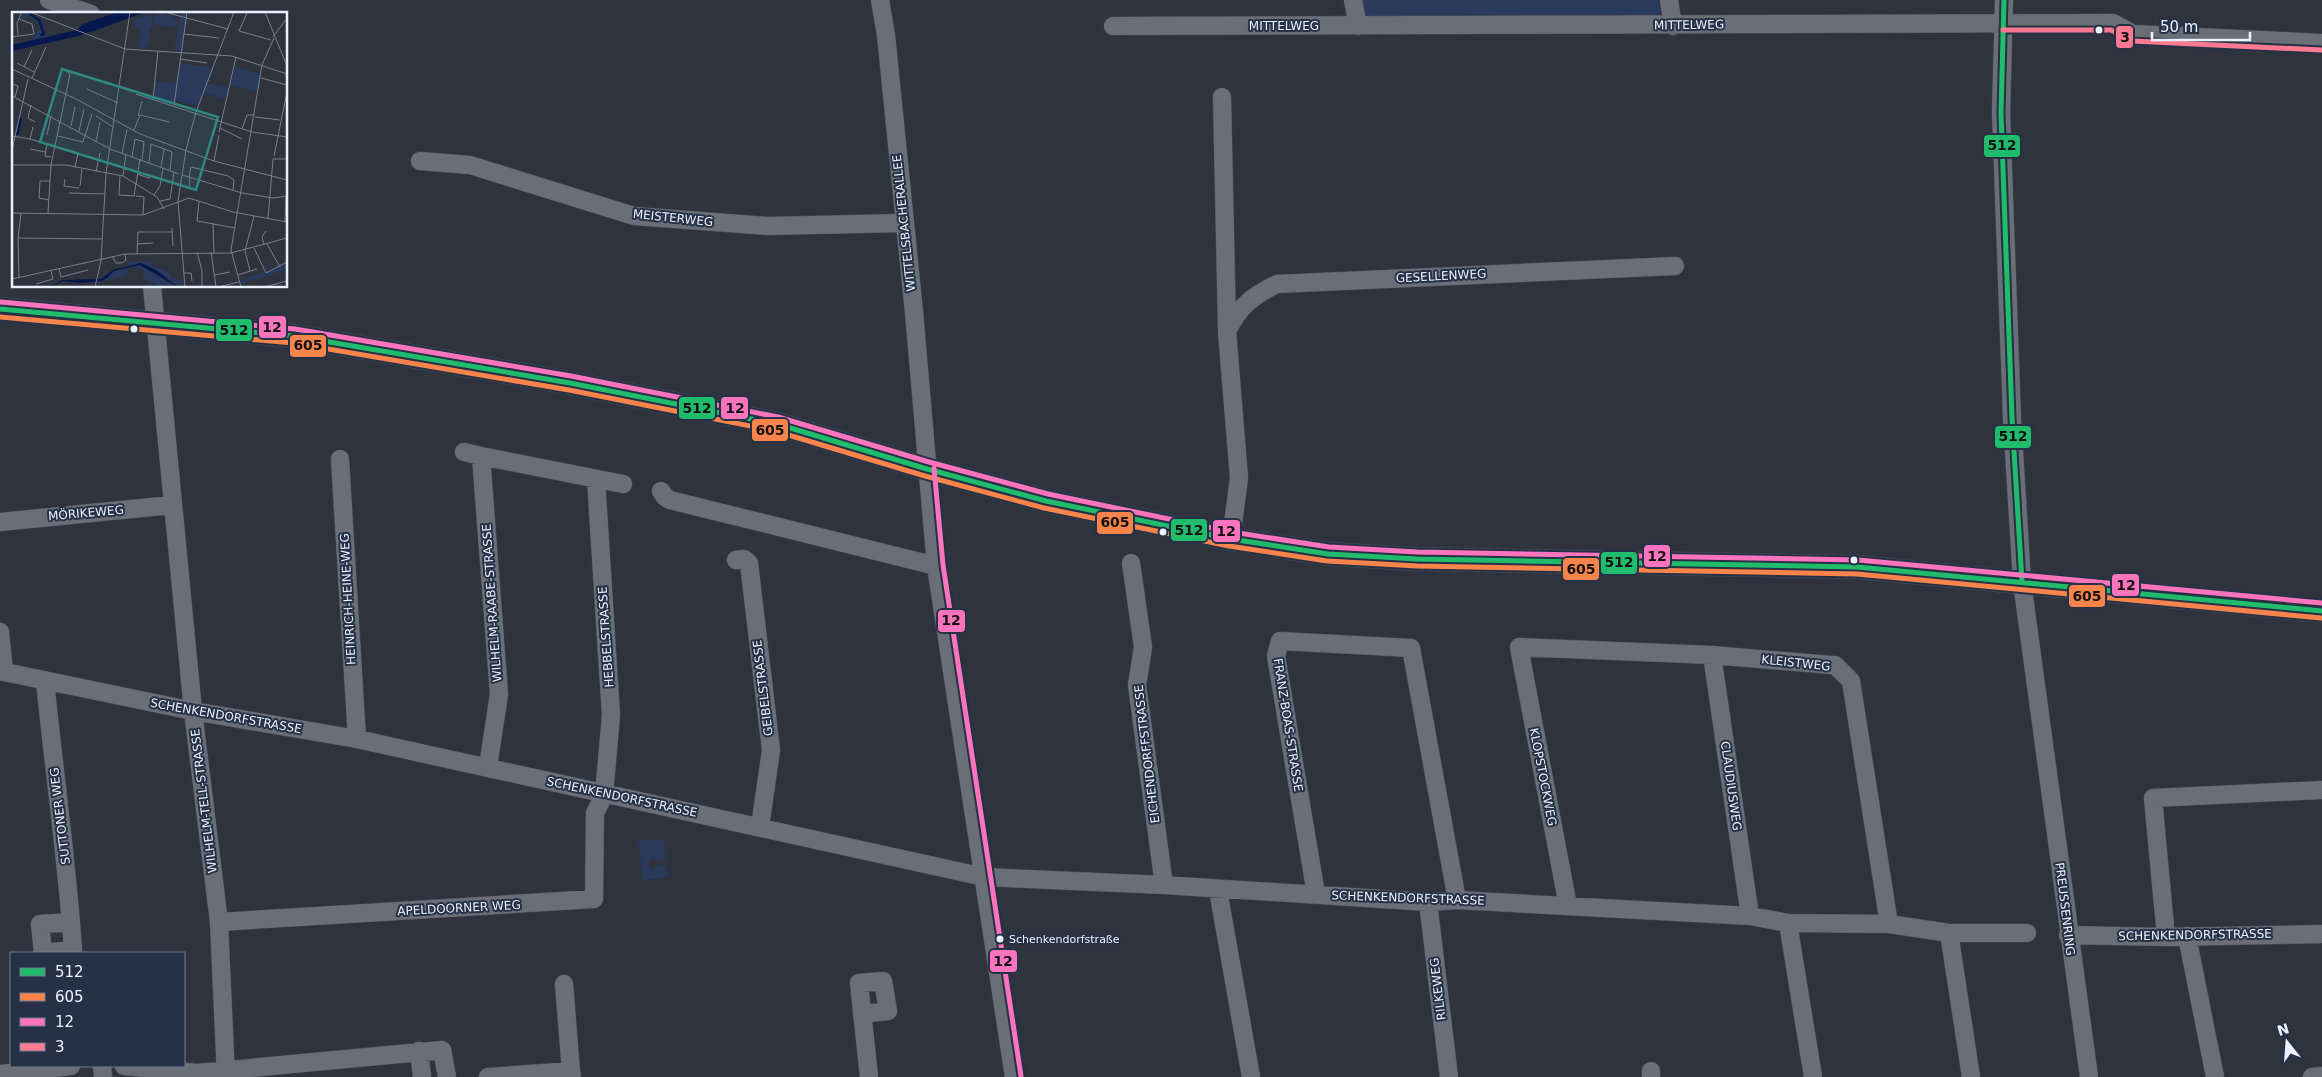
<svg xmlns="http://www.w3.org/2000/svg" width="2322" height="1077" font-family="'DejaVu Sans',sans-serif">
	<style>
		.green { fill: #293a5d }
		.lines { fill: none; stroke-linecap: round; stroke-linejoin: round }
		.minor-casing { stroke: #4a4f59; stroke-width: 19 }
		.major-casing { stroke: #4a4f59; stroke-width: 24 }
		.minor { stroke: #6a6e77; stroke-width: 18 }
		.major { stroke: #646975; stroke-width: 22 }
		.bus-1-casing { stroke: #273145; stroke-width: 9 }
		.bus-2-casing { stroke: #273145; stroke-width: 9 }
		.bus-3-casing { stroke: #273145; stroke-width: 9 }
		.bus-4-casing { stroke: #273145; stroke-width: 9 }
		.bus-1 { stroke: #20bc6c; stroke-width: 5 }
		.bus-2 { stroke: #f8844c; stroke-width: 5 }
		.bus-3 { stroke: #fc73be; stroke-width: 5 }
		.bus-4 { stroke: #fe7a93; stroke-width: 5 }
		.bus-dot { fill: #eaf1ff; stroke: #273145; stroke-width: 2 }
		.labels { text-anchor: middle; stroke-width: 4; stroke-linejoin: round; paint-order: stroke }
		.bus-label { font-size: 11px; fill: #eaf1ff; stroke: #273145; text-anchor: start }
		.street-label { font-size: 12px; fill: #eaf1ff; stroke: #273145 }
		.inset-river { fill: none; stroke: #05174d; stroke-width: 2.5 }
		.inset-road { fill: none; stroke: #797f8b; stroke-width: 1 }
		.view { fill: #308884; fill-opacity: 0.15; stroke: #308884; stroke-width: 2.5 }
		.inset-edge { fill: none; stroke: #eaf1ff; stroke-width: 2.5 }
		.line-badge { stroke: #273145; stroke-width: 2 }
		.pale-badge-label { font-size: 14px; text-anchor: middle; font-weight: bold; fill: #111 }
	</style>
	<rect width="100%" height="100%" fill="#2e333e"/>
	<!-- green -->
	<path class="green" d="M1357,0h305v11l-6,7 -280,1 -10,-5z
		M663,839l3,22h-7l-7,-3 -5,7 5,5 5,-4 9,-1 2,12 -25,3 -5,-39z"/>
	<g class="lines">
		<defs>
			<path id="minor" d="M49,0l42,14
				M880,0l6,35 28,277 22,254 78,511
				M1353,0l5,26
				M1669,0l4,26
				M2004,0l-3,113 11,305 10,164 67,495
				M1113,26l1000,-3 20,11 189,9
				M1222,97l5,231
				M420,161l50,4 164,51 134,10 135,-3
				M152,286l41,425 26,211 7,155
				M464,452l17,4 18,238 -11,73
				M481,456l142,28
				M340,459l17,280
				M661,491l4,6 5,3 266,66
				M0,522l172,-17
				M1231,539l8,-61 -12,-147c13,-25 25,-35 50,-47l398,-18
				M736,560l8,-1 5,4 22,187 -11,77
				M1131,563l12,84 -6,38 27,200
				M0,632l4,40
				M1712,655l38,261
				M0,671l193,40 164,28 627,138 180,8 264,17 29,-2 293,16 38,7 101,1 60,9h78
				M45,681c9,90 22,179 28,269l-30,3 -3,-29 31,-2
				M1218,890l33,187
				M1316,894l-40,-238 4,-15 131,7 46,252
				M1428,902l21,175
				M1568,906l-49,-259 193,8 119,10h4l16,16 38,243
				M219,922l375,-23 1,-86 9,-18 7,-80 -15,-236
				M1788,923l25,154
				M1949,933l22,144
				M2068,935l98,2 156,-3
				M2187,936l28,141
				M2166,937l-13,-139 169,-8
				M564,984l7,87
				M862,1014l26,-3 -5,-30 -24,2 10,94
				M419,1051l3,26
				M102,1066l1,11
				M124,1066l73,7 245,-23 5,27
				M1651,1071v6
				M0,1074l71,-8
				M488,1077l83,-6 1,6
				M2312,1077l10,-1"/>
			<path id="major" d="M0,309l294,27 276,47 207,41 150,45 119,32 185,38 97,15 89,5 440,8 465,44"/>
		</defs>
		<!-- minor casing -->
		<use href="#minor" class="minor-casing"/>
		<!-- major casing -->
		<use href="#major" class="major-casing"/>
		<!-- minor -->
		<use href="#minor" class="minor"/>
		<!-- major -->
		<use href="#major" class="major"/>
		<defs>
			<path id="bus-1" d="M2004,0l-3,113 11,305 10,164
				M0,309l294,27 276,47 207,41 150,45 119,32 185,38 97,15 89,5 440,8 465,44"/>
			<path id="bus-2" d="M0,317l293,26 276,47 206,41 150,45 119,32 185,38 98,15 90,5 440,8 464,44"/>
			<path id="bus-3" d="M1,302l294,27 276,47 207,41 151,45 119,32 184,38 97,15 88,5 441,8 464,43
				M934,468l9,97 78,511"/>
			<path id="bus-4" d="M2003,30h108l21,11 190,9"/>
		</defs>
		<!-- bus-1 casing -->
		<use href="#bus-1" class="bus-1-casing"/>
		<!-- bus-2 casing -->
		<use href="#bus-2" class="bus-2-casing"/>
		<!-- bus-3 casing -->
		<use href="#bus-3" class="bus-3-casing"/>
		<!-- bus-4 casing -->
		<use href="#bus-4" class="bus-4-casing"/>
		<!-- bus-1 -->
		<use href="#bus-1" class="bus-1"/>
		<!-- bus-2 -->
		<use href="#bus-2" class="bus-2"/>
		<!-- bus-3 -->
		<use href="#bus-3" class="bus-3"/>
		<!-- bus-4 -->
		<use href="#bus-4" class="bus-4"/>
	</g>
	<!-- markers -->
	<g class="bus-dot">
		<circle cx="2099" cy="30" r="4.5"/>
		<circle cx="134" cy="329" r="4.5"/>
		<circle cx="1163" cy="532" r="4.5"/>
		<circle cx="1854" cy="560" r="4.5"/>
		<circle cx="1000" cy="939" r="4.5"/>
	</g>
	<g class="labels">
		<!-- bus labels -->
		<g class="bus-label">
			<text x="1009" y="943">Schenkendorfstraße</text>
		</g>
		<!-- street labels -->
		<g class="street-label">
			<text transform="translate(1689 25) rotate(-1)" y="4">MITTELWEG</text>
			<text x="1284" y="30">MITTELWEG</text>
			<text transform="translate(673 218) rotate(6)" y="4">MEISTERWEG</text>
			<text transform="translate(904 223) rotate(-96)" y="4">WITTELSBACHERALLEE</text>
			<text transform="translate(1441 276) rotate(-3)" y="4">GESELLENWEG</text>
			<text transform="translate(86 513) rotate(-5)" y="4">MÖRIKEWEG</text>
			<text transform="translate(348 599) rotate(-93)" y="4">HEINRICH-HEINE-WEG</text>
			<text transform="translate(492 603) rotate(-94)" y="4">WILHELM-RAABE-STRASSE</text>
			<text transform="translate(606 637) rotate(-94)" y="4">HEBBELSTRASSE</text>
			<text transform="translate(1796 663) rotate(6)" y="4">KLEISTWEG</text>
			<text transform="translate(763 688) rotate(-97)" y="4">GEIBELSTRASSE</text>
			<text transform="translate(226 716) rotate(10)" y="4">SCHENKENDORFSTRASSE</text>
			<text transform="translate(1288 725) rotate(81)" y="4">FRANZ-BOAS-STRASSE</text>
			<text transform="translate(1147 754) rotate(-97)" y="4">EICHENDORFFSTRASSE</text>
			<text transform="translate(1543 777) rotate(79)" y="4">KLOPSTOCKWEG</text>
			<text transform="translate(1731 786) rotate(82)" y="4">CLAUDIUSWEG</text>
			<text transform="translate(622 797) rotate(12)" y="4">SCHENKENDORFSTRASSE</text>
			<text transform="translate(204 801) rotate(-97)" y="4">WILHELM-TELL-STRASSE</text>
			<text transform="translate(60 816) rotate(-97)" y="4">SUTTONER WEG</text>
			<text transform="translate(1408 898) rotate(2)" y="4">SCHENKENDORFSTRASSE</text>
			<text transform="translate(459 908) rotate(-3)" y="4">APELDOORNER WEG</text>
			<text transform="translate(2065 909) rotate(83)" y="4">PREUSSENRING</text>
			<text transform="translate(2195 935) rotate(-1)" y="4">SCHENKENDORFSTRASSE</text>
			<text transform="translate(1438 989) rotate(-97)" y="4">RILKEWEG</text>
		</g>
	</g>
	<!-- overview -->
	<g transform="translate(12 12)">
		<rect width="275" height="275" fill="#2e333e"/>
		<path d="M11,0l17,6 7,20 -35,6 23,-5 -1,-5 6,-5 -3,-9 -10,-4 -2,4 -4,-2zM169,0h6l-6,38 -7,1zM148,1l15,5 2,7 -6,3 -16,-4v-7zM139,2l2,13 -4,2v16l-10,4 2,-21h-7l1,-9zM168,51l32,5 -14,38 -23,-6zM223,55l26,7 -3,18 -28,-7zM143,69l21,3 -3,20 -19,-5zM196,72l21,3 -4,12 -21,-6zM115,249l25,1 1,4 17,7 1,5 13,2v7l-7,-1 -32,-21 -16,1zM275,251l-5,8 -41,13 -1,-3zM128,253l36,22h-15l-18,-8v-9l-8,-3 -6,1 -2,7 -29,8 16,-12z" fill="#293a5d"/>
		<path d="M106,0h28l-64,23 -70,16v-6l65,-15 6,-6zM129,251l15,7 22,17 -38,-22 -26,6 -7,7 -5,3 -21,2 -18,-2 -12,6 11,-7 39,-1 12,-9z" fill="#05174d"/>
		<path class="inset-river" d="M18,2l9,6 5,14 -4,1M5,123l4,-17"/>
		<path class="inset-road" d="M18,0l95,37 107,7 55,18M253,0l22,54M156,1l60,16M235,1l-8,18 32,9M172,22l35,4M6,23l-1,-12 5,-11M0,25l22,-3 -2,-10 -13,-5M261,25l14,-19M168,47l27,4M5,51l17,9M12,55l8,-17M0,57l66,31 62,34 74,27 73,19M20,66l14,-31M249,66l26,7M0,72l6,2 -3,11M75,77l31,14M124,82l116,38 35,5M0,84l98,53 69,25M141,87l5,-48M19,93l-3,13 7,4M162,93l13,-93M84,104l17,11M126,104l4,-15M243,105l25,3M59,114l4,-19M208,116l22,11M230,117l5,-14h8M122,118l6,-15 29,7M67,119l5,-22M207,120l17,-75M35,123l4,-19M0,124l18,3 3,-12M46,124l25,6 9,-28M18,127l48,14 -3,15M84,129l4,-19M35,131l-2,13 6,1M18,137l15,3M0,138l16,-71M110,141l5,-23M262,144l13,-64M120,145l3,-18 9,3 -2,18M202,149l5,-26M137,151l2,-19 21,8 -2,18M0,153h54l57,11 34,21 7,12M149,155l3,-18M84,160l4,-19M125,162l12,4 2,-3M170,163l60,18 31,5 14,-2M108,164l-1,19 15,1 6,-37M111,164l3,-22M177,165l2,-10 37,9 6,4 -1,10M178,165l-1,11 8,2M53,167l-1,7 15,2M68,174l2,-17M57,181l36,1M142,183l6,-9 3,-18M124,184l8,1 -1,18M37,188l-10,-2 1,-17h10M148,189l10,-2 4,-27M187,189l-2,20 38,7M0,201l131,2 46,-17 44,14 54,10M36,201l3,-48 19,-91 -5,-4M256,207l5,-60h14M273,210l1,-26M201,211l1,30M160,216l1,18M6,226l84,1M125,232l16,-1M255,232l13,23M252,233l-2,-8 4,-6M242,236l12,25 21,-11M185,240l5,19v16M199,240l5,35M125,242l1,-22h34M100,244l4,7h6l4,-3 -1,-6M47,256l2,9 27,-7M238,259l-5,-20 9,-35M172,261h7l1,8M202,263l16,-3M226,263l19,-6M7,266l-1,-40 3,-25M0,267l113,-25 106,-1 56,-15M24,272l17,-5 -2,-9M83,275l6,-26 5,-88 24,-161M173,275l-7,-86 8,-51 10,-38 38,-100M206,275l21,-5M229,275l-10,-37 31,-185 12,-27M252,275l23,-6"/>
		<path class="view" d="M50,57l156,48 -22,73 -156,-48z"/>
		<rect width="275" height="275" class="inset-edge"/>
	</g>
	<g class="line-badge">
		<rect x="2115" y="25" width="19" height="24" rx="5" fill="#fe7a93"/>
		<rect x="1983" y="134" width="38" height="24" rx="5" fill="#20bc6c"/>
		<rect x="258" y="315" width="29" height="24" rx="5" fill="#fc73be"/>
		<rect x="215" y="318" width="38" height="24" rx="5" fill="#20bc6c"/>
		<rect x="289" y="334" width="38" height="24" rx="5" fill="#f8844c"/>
		<rect x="678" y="396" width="38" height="24" rx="5" fill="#20bc6c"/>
		<rect x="720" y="396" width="29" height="24" rx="5" fill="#fc73be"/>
		<rect x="751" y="418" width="38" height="24" rx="5" fill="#f8844c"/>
		<rect x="1994" y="425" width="38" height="24" rx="5" fill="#20bc6c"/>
		<rect x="1096" y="511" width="38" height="24" rx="5" fill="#f8844c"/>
		<rect x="1170" y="518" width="38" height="24" rx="5" fill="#20bc6c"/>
		<rect x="1212" y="519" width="29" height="24" rx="5" fill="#fc73be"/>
		<rect x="1643" y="544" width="28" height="24" rx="5" fill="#fc73be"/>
		<rect x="1600" y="551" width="38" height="24" rx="5" fill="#20bc6c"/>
		<rect x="1562" y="557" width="38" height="24" rx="5" fill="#f8844c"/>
		<rect x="2111" y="573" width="29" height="24" rx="5" fill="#fc73be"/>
		<rect x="2068" y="584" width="38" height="24" rx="5" fill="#f8844c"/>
		<rect x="937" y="609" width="29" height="24" rx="5" fill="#fc73be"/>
		<rect x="989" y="949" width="29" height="24" rx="5" fill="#fc73be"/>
	</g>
	<g class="pale-badge-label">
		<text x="2125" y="42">3</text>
		<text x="2002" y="150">512</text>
		<text x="272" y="332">12</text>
		<text x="234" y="335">512</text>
		<text x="308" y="350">605</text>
		<text x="697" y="413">512</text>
		<text x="735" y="413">12</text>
		<text x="770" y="435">605</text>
		<text x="2013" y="441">512</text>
		<text x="1115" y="527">605</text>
		<text x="1189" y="535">512</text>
		<text x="1226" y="536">12</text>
		<text x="1657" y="561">12</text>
		<text x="1619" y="567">512</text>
		<text x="1581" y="574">605</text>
		<text x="2126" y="590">12</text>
		<text x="2087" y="601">605</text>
		<text x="951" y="625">12</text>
		<text x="1003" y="966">12</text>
	</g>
	<!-- legend -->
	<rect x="10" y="952" width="175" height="115" fill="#273145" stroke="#757e8f"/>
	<rect x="20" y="968" width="25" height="8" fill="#20bc6c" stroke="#757e8f"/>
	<text x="55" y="977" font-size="15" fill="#eaf1ff">512</text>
	<rect x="20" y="993" width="25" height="8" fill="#f8844c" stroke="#757e8f"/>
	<text x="55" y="1002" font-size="15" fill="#eaf1ff">605</text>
	<rect x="20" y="1018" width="25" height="8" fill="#fc73be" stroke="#757e8f"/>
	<text x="55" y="1027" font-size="15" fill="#eaf1ff">12</text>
	<rect x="20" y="1043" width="25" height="8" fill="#fe7a93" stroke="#757e8f"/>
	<text x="55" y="1052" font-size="15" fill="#eaf1ff">3</text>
	<!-- north arrow -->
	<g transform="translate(2287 1042) rotate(343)" stroke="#273145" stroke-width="4" paint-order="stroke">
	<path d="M0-4L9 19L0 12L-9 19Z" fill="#eaf1ff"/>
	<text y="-8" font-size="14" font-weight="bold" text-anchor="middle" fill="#eaf1ff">N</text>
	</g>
	<!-- scale -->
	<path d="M2152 32v8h98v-8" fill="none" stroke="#eaf1ff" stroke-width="2.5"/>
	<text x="2160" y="32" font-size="15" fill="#eaf1ff" stroke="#273145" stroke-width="4" paint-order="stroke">50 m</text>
</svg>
